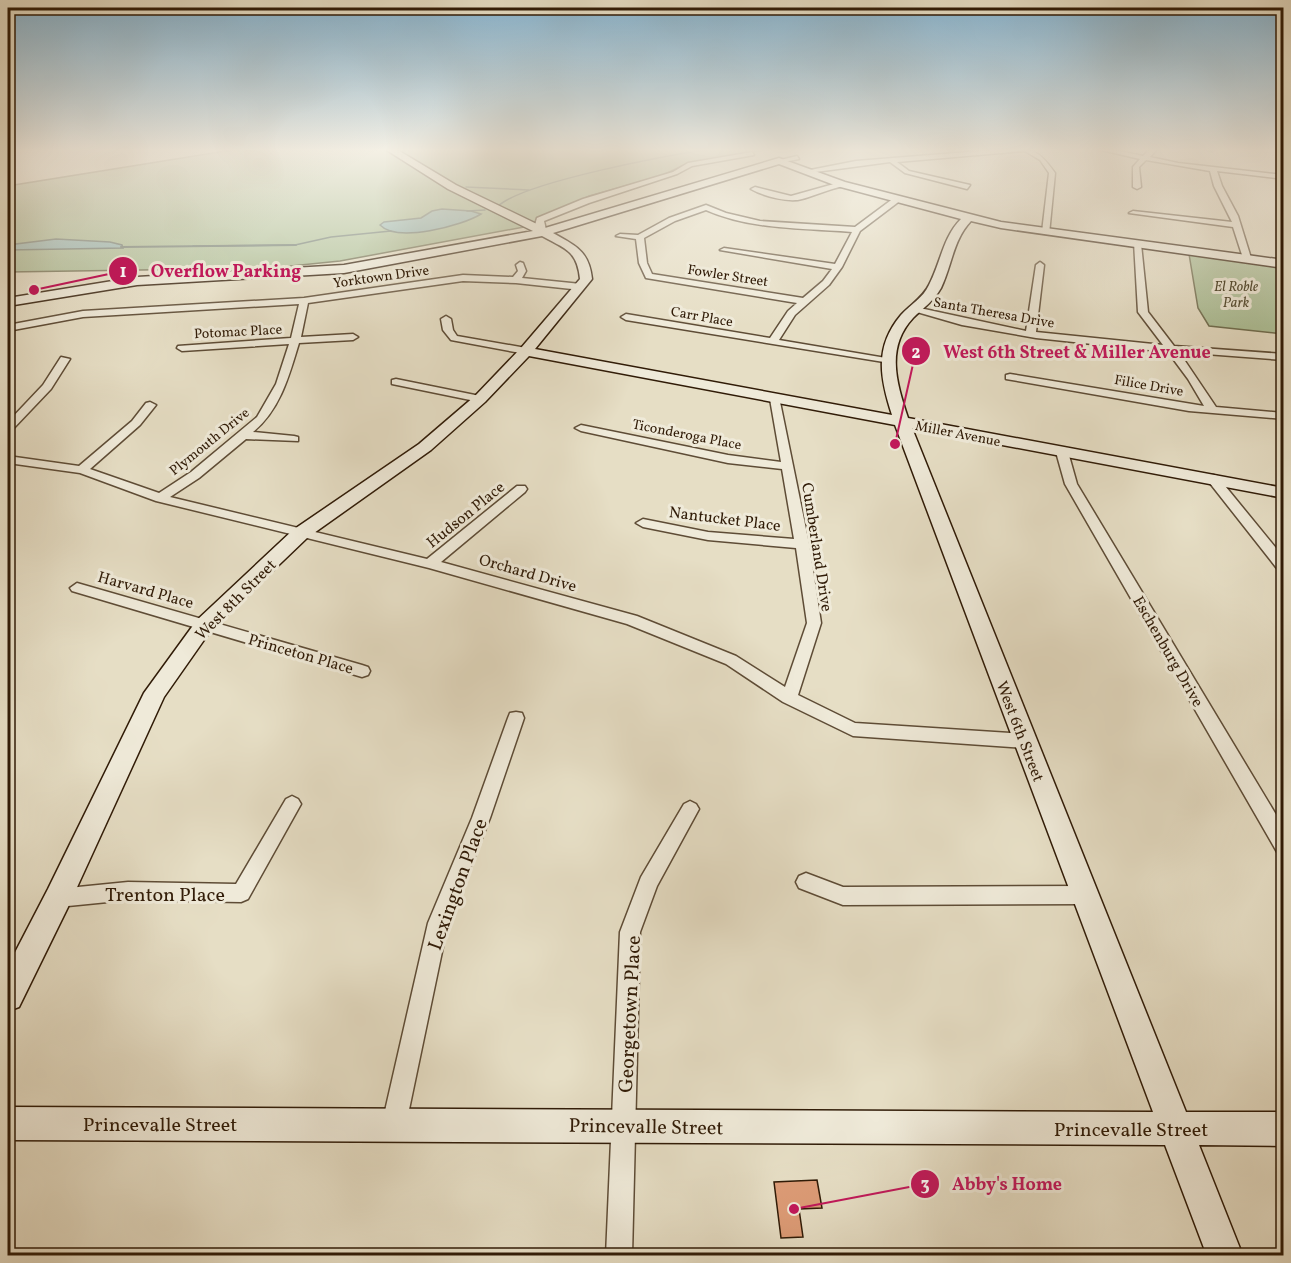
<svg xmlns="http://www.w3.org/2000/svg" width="1291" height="1263" font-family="Vollkorn,serif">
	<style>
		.green { fill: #afc29a; stroke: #706e50; stroke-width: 1.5 }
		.water { fill: #97bbb8; stroke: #6e7b71; stroke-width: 1.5 }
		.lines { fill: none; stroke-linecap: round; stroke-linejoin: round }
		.stream-far1 { stroke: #6e7b71; stroke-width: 1.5 }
		.stream { stroke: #6e7b71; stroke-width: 2 }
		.building { fill: #dd9c77; stroke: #301b07; stroke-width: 1.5 }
		.street-casing { stroke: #5e4c36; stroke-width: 3 }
		.secondary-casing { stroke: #301b07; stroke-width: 3 }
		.street { fill: #efead9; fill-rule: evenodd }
		.secondary { fill: #efead9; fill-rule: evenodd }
		.labels { text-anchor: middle; stroke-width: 6; stroke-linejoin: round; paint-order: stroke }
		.far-street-label { font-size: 14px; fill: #301b07; stroke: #efead9 }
		.far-park-label { font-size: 14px; font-style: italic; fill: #564d33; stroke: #efead9 }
		.street-label { font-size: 16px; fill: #301b07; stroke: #efead9 }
		.near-street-label { font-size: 20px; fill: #301b07; stroke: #efead9 }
		.leader { fill: none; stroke: #c2185b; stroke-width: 2 }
		.callout-dot { fill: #c2185b; stroke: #efead9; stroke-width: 2 }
		.mark-label { font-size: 18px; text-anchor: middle; font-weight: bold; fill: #fff }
		.callout-label { font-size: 18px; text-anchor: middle; font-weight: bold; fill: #c2185b; stroke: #efead9; stroke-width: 6; stroke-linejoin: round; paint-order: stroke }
	</style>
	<rect width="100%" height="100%" fill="#e6dec5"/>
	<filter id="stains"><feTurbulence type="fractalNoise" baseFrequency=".00333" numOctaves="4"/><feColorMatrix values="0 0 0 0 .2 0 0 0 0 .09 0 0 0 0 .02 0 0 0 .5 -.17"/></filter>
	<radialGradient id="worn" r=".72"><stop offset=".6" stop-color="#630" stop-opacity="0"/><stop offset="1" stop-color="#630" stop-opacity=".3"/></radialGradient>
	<!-- green -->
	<path class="green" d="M238,149h146l3,2 11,-2h374l-84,14 -27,13 -72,20 -65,31 -184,34 -69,7 -263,4v-86z
		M1189,254l94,12v68l-74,-8 -11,-18z"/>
	<!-- water -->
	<path class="water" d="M442,209l29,2 10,3c-19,12 -84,29 -101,11l4,-3 37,-4 11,-7z
		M56,239l54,3 12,3 1,3 -115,2v-5z"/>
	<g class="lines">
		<!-- stream-far1 -->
		<path class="stream-far1" d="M466,187l63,3
			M497,207c25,-25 173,-52 213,-58
			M467,211l18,-1
			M193,246l102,-1 36,-8 60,-6"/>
		<!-- stream -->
		<path class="stream" d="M121,247l175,-2"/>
	</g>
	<!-- building -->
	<path class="building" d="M817,1180l5,28 -23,1 4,28 -22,1 -7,-56z"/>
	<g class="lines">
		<defs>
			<path id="street" d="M1005,149c28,0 33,0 50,24l-6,61 -7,-2 7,-59 -9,-13 -15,-9 -128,11 12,9 61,14 -3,4 -62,-16 -15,-11 -82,11 -3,-2 51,-10z
				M1097,149h13l33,7 7,-7h7l-7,8 28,6 106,12v4l-67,-8 5,15 16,30 13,42 -4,3 -4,-3 -10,-31 -104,-14 4,-2 99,11 -18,-36 -4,-15 -64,-11 -7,7 2,20 -4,2 -4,-2v-20l7,-8z
				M1205,149h10l-3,2z
				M752,152l2,3 -62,11 -15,8 -88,29 -45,18 3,13h-6l-6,-9 2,-7 46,-19 90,-27 15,-9z
				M797,156l2,3 -20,4 -3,-2z
				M841,182l3,4c-15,3 -28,9 -42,13 -13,4 -39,-3 -51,-10l4,-2 36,9z
				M894,198l7,2 -41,31 -18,36 -13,18 -34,30 -16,25 107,18 5,3 -1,2 -264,-43 -5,-3 5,-3 144,24 18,-27 9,-8 -151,-25 -7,-15 -3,-24 -20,-3 4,-2 18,1 31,-17 37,-13 20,8 34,8 95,6zM706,210c46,20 96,18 146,22l-17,32 -111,-16 -4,2 112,19 -9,12 -20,17 -151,-24 -5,-11 -3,-25 31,-17z
				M1134,242l7,2 7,68 26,34 110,8v6l-105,-8 37,55 68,6v6l-95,-8 -183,-32v-4l4,-1 194,32 -16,-27 -20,-27 -132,-14 -74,-13 -52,-15 5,-3 111,24 10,-66 4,-3 4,3 -8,67 127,13 -25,-33z
				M520,262l3,1 3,8 -4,7 59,6 4,3 -4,3 -65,-7 -53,-2 -155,22 -7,34 52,-3 5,3 -5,3 -54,3c-10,33 -19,67 -46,89l41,4 4,1v4l-52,-2 -47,39 -29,19 257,62 90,-73h8l2,3 -2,3 -84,70 196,54 99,40 49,31 22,-64 -11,-75 -88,-8 -65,-13 -7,-4 7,-4 65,13 86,7 -12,-70 -54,-6 -147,-32 -6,-3 6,-3 147,30 53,7 -11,-63 1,-2h8l30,147 12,79 -23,72 57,28 170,11 6,2 2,5 -2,5 -6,2 -172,-12 -70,-34 -57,-38 -99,-40 -198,-56 -273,-67 -76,-28 -72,-10v-7l71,10 53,-45 14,-18 4,-1 6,3 -16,20 -50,44 69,24 32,-21 66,-55 19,-33 13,-40 -107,7 -5,-3 1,-2 113,-8 8,-34 -216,13 -75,14v-6l75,-14 221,-13 159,-23 50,2 5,-6 -2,-6z
				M446,316l5,3 2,11 4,6 69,12 5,3 -5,3 -75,-14 -8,-10 -2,-11z
				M61,357l9,2 -19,30 -39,41 -4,1v-9l35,-37z
				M396,379l84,17 5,3 -5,3 -88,-18v-4z
				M1062,448l6,4 9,32 207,344v26l-7,-2 -212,-368 -9,-32z
				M1213,475l4,1 67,82v14l-5,-1 -70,-89 -2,-3 2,-3z
				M77,583l285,82 6,2 2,4 -2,4 -6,2 -290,-86 -2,-3z
				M516,712l6,1 2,5 -34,100 -42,105 -42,201 -4,8 -8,4 -8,-4 -4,-8 46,-201 44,-105 36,-100 2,-5z
				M292,796l6,3 3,5 -53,95 -7,3 -113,-2 -70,7 -7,-3 -3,-6 3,-6 7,-3 70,-7 108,2 50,-85z
				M690,801l6,3 3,5 -42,77 -17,46 -8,324h-26l14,-324 21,-55 43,-73z
				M806,873l37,14 242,-1 7,3 3,6 -3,6 -7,3 -242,1 -44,-17 -3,-6 3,-6z"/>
			<path id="secondary" d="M385,149h11l60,36 89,43 234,-70 66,24 156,40 283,38v8l-283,-40 -30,-7c-18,19 -19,44 -30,67 -7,13 -18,20 -28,30 -28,30 -16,66 -5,100l376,70v10l-372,-70 274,684h98v34l-85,-1 44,111h-36l-42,-111 -1157,-5v-33l1145,5 -258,-687 -366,-69 -44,46 -54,48 -124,88 -96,92 -47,67 -96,210 -49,100 -11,4v-45l40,-77 96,-196 53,-73 96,-90 126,-86 56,-48 46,-48 59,-69c-3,-29 -15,-30 -38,-43l-198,37 -207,12 -129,21v-8l129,-21 207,-12 189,-34 -85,-42zM779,164l58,22 124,33c-18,18 -20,43 -32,66 -6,13 -18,19 -28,30 -27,32 -21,63 -9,100l-357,-66 57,-70c-3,-28 -16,-33 -39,-46z"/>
		</defs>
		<!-- street casing -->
		<use href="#street" class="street-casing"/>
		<!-- secondary casing -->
		<use href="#secondary" class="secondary-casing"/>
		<!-- street -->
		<use href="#street" class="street"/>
		<!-- secondary -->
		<use href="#secondary" class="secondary"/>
	</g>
	<!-- sky -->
	<linearGradient id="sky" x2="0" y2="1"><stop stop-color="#87b7d5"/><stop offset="0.46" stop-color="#f4f0e5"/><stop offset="1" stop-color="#f4f0e5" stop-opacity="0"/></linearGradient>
	<rect width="1291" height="326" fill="url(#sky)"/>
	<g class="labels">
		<!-- far-street labels -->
		<g class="far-street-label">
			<text transform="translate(728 275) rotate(9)" y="5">Fowler Street</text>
			<text transform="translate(381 276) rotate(-8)" y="5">Yorktown Drive</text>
			<text transform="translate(994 312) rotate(10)" y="5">Santa Theresa Drive</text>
			<text transform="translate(702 316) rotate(10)" y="5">Carr Place</text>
			<text transform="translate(238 331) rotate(-3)" y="5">Potomac Place</text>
			<text transform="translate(1149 385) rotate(10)" y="5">Filice Drive</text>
			<text transform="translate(958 433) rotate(11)" y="5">Miller Avenue</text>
			<text transform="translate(687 434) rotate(11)" y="5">Ticonderoga Place</text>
			<text transform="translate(209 441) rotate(-39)" y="5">Plymouth Drive</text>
		</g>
		<!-- far-park labels -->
		<g class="far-park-label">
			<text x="1236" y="291">El Roble<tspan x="1236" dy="16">Park</tspan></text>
		</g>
		<!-- street labels -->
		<g class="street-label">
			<text transform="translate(465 514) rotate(-39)" y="6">Hudson Place</text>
			<text transform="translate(725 518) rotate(7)" y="6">Nantucket Place</text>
			<text transform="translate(818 547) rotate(81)" y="6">Cumberland Drive</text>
			<text transform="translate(528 572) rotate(16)" y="6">Orchard Drive</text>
			<text transform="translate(146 589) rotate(16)" y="6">Harvard Place</text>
			<text transform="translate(235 599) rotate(-45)" y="6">West 8th Street</text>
			<text transform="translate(1169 651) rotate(60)" y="6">Eschenburg Drive</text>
			<text transform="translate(301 653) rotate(16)" y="6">Princeton Place</text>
			<text transform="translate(1021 731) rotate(69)" y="6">West 6th Street</text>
		</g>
		<!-- near-street labels -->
		<g class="near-street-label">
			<text transform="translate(457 884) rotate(-70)" y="7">Lexington Place</text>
			<text x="165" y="901">Trenton Place</text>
			<text transform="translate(629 1014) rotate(-87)" y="7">Georgetown Place</text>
			<text x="160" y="1131">Princevalle Street</text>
			<text transform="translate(646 1126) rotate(1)" y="7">Princevalle Street</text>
			<text x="1131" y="1136">Princevalle Street</text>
		</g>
	</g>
	<!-- callouts -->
	<path class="leader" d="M34 290L123 271M895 444L916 351M794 1209L925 1184"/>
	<g class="callout-dot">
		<circle cx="34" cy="290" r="6"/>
		<circle cx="895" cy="444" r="6"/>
		<circle cx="794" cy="1209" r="6"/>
		<circle cx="123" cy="271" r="15"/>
		<circle cx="916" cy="351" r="15"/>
		<circle cx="925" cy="1184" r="15"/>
	</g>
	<g class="mark-label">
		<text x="123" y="277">1</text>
		<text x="916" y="358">2</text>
		<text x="925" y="1190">3</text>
	</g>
	<g class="callout-label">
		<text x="226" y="277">Overflow Parking</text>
		<text x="1077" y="358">West 6th Street &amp; Miller Avenue</text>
		<text x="1007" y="1190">Abby's Home</text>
	</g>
	<!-- margin -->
	<rect width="1291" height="1263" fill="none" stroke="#e6dec5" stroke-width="30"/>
	<rect x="9" y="9" width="1273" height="1245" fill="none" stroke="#301b07" stroke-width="3"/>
	<rect x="15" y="15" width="1261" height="1233" fill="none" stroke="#301b07" stroke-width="1.5"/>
	<rect width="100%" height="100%" filter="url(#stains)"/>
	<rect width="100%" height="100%" fill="url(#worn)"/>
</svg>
